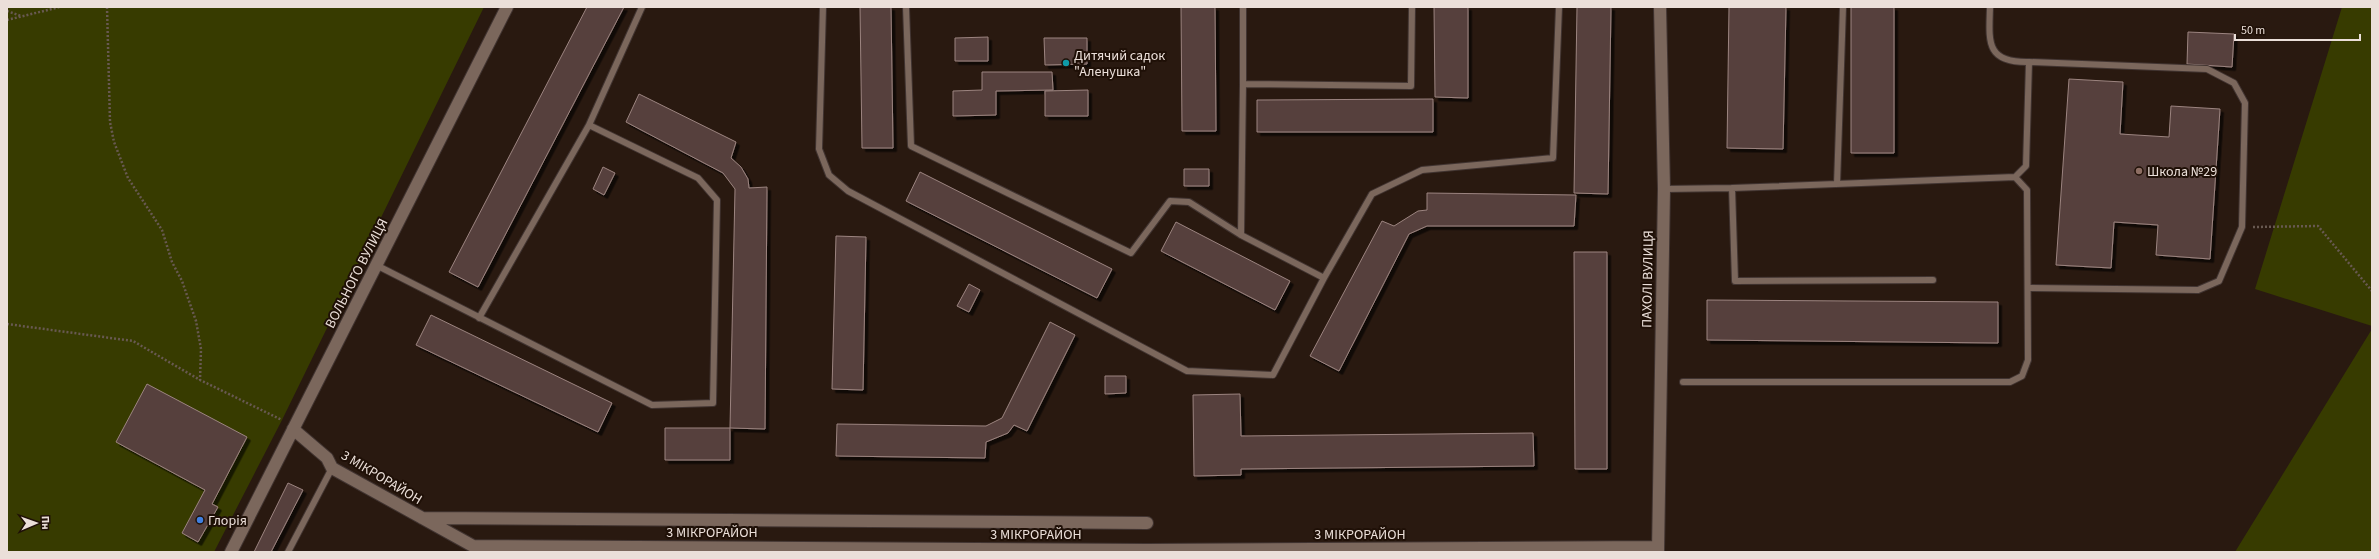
<svg xmlns="http://www.w3.org/2000/svg" width="2379" height="559" font-family="'Source Sans 3',sans-serif">
	<style>
		.green { fill: #373b00 }
		.building { fill: #56413d; stroke: #9c8480; filter: url(#shadow) }
		.lines { fill: none; stroke-linecap: round; stroke-linejoin: round }
		.service-casing { stroke: #413431; stroke-width: 8 }
		.minor-casing { stroke: #413431; stroke-width: 14 }
		.path { stroke: #685951; stroke-width: 2.5; stroke-dasharray: 2 2; stroke-linecap: butt }
		.service { stroke: #7b675c; stroke-width: 6 }
		.minor { stroke: #7b675c; stroke-width: 12 }
		.culture-dot { fill: #0f9aa8; stroke: #1f1007; stroke-width: 1.5 }
		.education-dot { fill: #8d6e63; stroke: #1f1007; stroke-width: 1.5 }
		.shop-dot { fill: #3f7fe0; stroke: #1f1007; stroke-width: 1.5 }
		.labels { text-anchor: middle; stroke-width: 4; stroke-linejoin: round; paint-order: stroke }
		.poi-label { font-size: 14px; fill: #ebdfd9; stroke: #1f1007; text-anchor: start }
		.street-label { font-size: 14px; fill: #ebdfd9; stroke: #1f1007 }
	</style>
	<defs>
		<filter id="shadow"><feDropShadow dx="3.5" dy="3.5" stdDeviation="0" flood-color="#0009"/></filter>
	</defs>
	<rect width="100%" height="100%" fill="#291910"/>
	<!-- green -->
	<path class="green" d="M7,7h477l-202,413 -68,132h-207z
		M2342,7h30v319l-117,-37z
		M2372,329v223h-137z"/>
	<!-- building -->
	<path class="building" d="M587,7h37l-146,280 -29,-15z
		M860,7h31l2,141h-31z
		M1181,7h34l1,124h-34z
		M1434,7h34v91l-33,-1z
		M1577,7h34l-3,187 -34,-1z
		M1729,7h57l-3,142 -56,-1z
		M1851,7h43v146h-43z
		M2188,32l46,2 -2,33 -45,-3z
		M988,37v24h-33v-23z
		M1044,38h43v26l-42,1z
		M982,72h70l1,18 -57,1v24l-43,1v-25l29,-1z
		M2069,79l54,3 -3,52 49,3 2,-31 49,3 -10,150 -54,-4 2,-30 -44,-3 -3,46 -55,-3z
		M1088,90v26h-43v-25z
		M639,94l97,48 -5,16 10,9 7,12 1,9 18,-1 -2,242 -35,-1 5,-239 -12,-16 -97,-51z
		M1433,99v33h-176v-32z
		M603,167l12,6 -11,22 -11,-6z
		M1184,169h25v17h-25z
		M920,172l192,97 -15,29 -191,-97z
		M1427,193l149,2 -2,31h-147l-18,8 -70,137 -29,-15 72,-135 12,5 24,-15 9,-1z
		M1176,222l114,59 -15,29 -114,-59z
		M836,236l30,1 -3,153 -31,-1z
		M1574,252h33v217h-32z
		M969,284l11,6 -11,22 -12,-6z
		M1707,300l291,2v41l-291,-3z
		M431,315l181,88 -14,29 -182,-87z
		M1050,322l25,13 -48,96 -13,-6 -6,8 -22,9 -1,16 -149,-2 1,-32 149,2 16,-8z
		M1105,376h21v17l-21,1z
		M147,384l100,53 -35,67 6,3 -20,35 -16,-9 23,-43 -89,-48z
		M1240,394l1,42 292,-3 1,33 -293,3v6l-47,1 -1,-81z
		M665,428h65v32h-65z
		M288,483l15,7 -32,62h-17z"/>
	<g class="lines">
		<defs>
			<path id="service" d="M823,7l-4,142 10,26 19,16 339,180 86,4 51,-97 48,-84 50,-24 131,-12 6,-151
				M906,7l5,139 220,107 39,-52 19,1 52,33 83,43
				M1243,7v77l168,2 1,-79
				M1837,184l6,-177
				M1732,188l283,-11 11,-11 3,-104c-44,1 -40,-21 -39,-55
				M1664,189l68,-1 3,93 198,-1
				M1241,235l2,-151
				M376,265l276,140 61,-2 4,-203 -19,-22 -109,-53
				M2028,288l170,2 21,-9 23,-54 3,-124 -11,-20 -27,-14 -178,-7
				M479,318l110,-193 53,-118
				M1683,382h327l12,-6 6,-16 -1,-170 -12,-13
				M288,552l44,-84"/>
			<path id="minor" d="M293,429l34,29 5,10 141,78 674,4 511,-3
				M422,518l725,5
				M231,552l276,-545
				M1658,552l6,-363 -4,-182"/>
		</defs>
		<!-- service casing -->
		<use href="#service" class="service-casing"/>
		<!-- minor casing -->
		<use href="#minor" class="minor-casing"/>
		<!-- path -->
		<path class="path" d="M107,7l3,115 4,20 14,36 34,52 10,32 10,19 14,40 5,28 -1,31
			M7,11l14,5
			M7,20l53,-13
			M2253,227l65,-1 54,65
			M7,324l126,17 67,39 82,40"/>
		<!-- service -->
		<use href="#service" class="service"/>
		<!-- minor -->
		<use href="#minor" class="minor"/>
	</g>
	<!-- markers -->
	<circle class="culture-dot" cx="1066" cy="63" r="4"/>
	<circle class="education-dot" cx="2139" cy="171" r="4"/>
	<circle class="shop-dot" cx="200" cy="520" r="4"/>
	<g class="labels">
		<!-- poi labels -->
		<g class="poi-label">
			<text x="1074" y="60">Дитячий садок<tspan x="1074" dy="16">"Аленушка"</tspan></text>
			<text x="2147" y="176">Школа №29</text>
			<text x="208" y="525">Глорія</text>
		</g>
		<!-- street labels -->
		<g class="street-label">
			<text transform="translate(356 273) rotate(-63)" y="5">ВОЛЬНОГО ВУЛИЦЯ</text>
			<text transform="translate(1647 279) rotate(-89)" y="5">ПАХОЛІ ВУЛИЦЯ</text>
			<text transform="translate(382 477) rotate(31)" y="5">3 МІКРОРАЙОН</text>
			<text x="712" y="537">3 МІКРОРАЙОН</text>
			<text x="1036" y="539">3 МІКРОРАЙОН</text>
			<text x="1360" y="539">3 МІКРОРАЙОН</text>
		</g>
	</g>
	<!-- border -->
	<rect width="2379" height="559" fill="none" stroke="#ebdfd9" stroke-width="16"/>
	<!-- north arrow -->
	<g transform="translate(36 523) rotate(88)" stroke="#1f1007" stroke-width="3" paint-order="stroke">
	<path d="M0-3L7 15L0 10L-7 15Z" fill="#ebdfd9"/>
	<text y="-6" font-size="11" font-weight="bold" text-anchor="middle" fill="#ebdfd9">Пн</text>
	</g>
	<!-- scale -->
	<path d="M2235 34v6h125v-6" fill="none" stroke="#ebdfd9" stroke-width="2"/>
	<text x="2241" y="34" font-size="12" fill="#ebdfd9" stroke="#1f1007" stroke-width="3" paint-order="stroke">50 m</text>
</svg>
